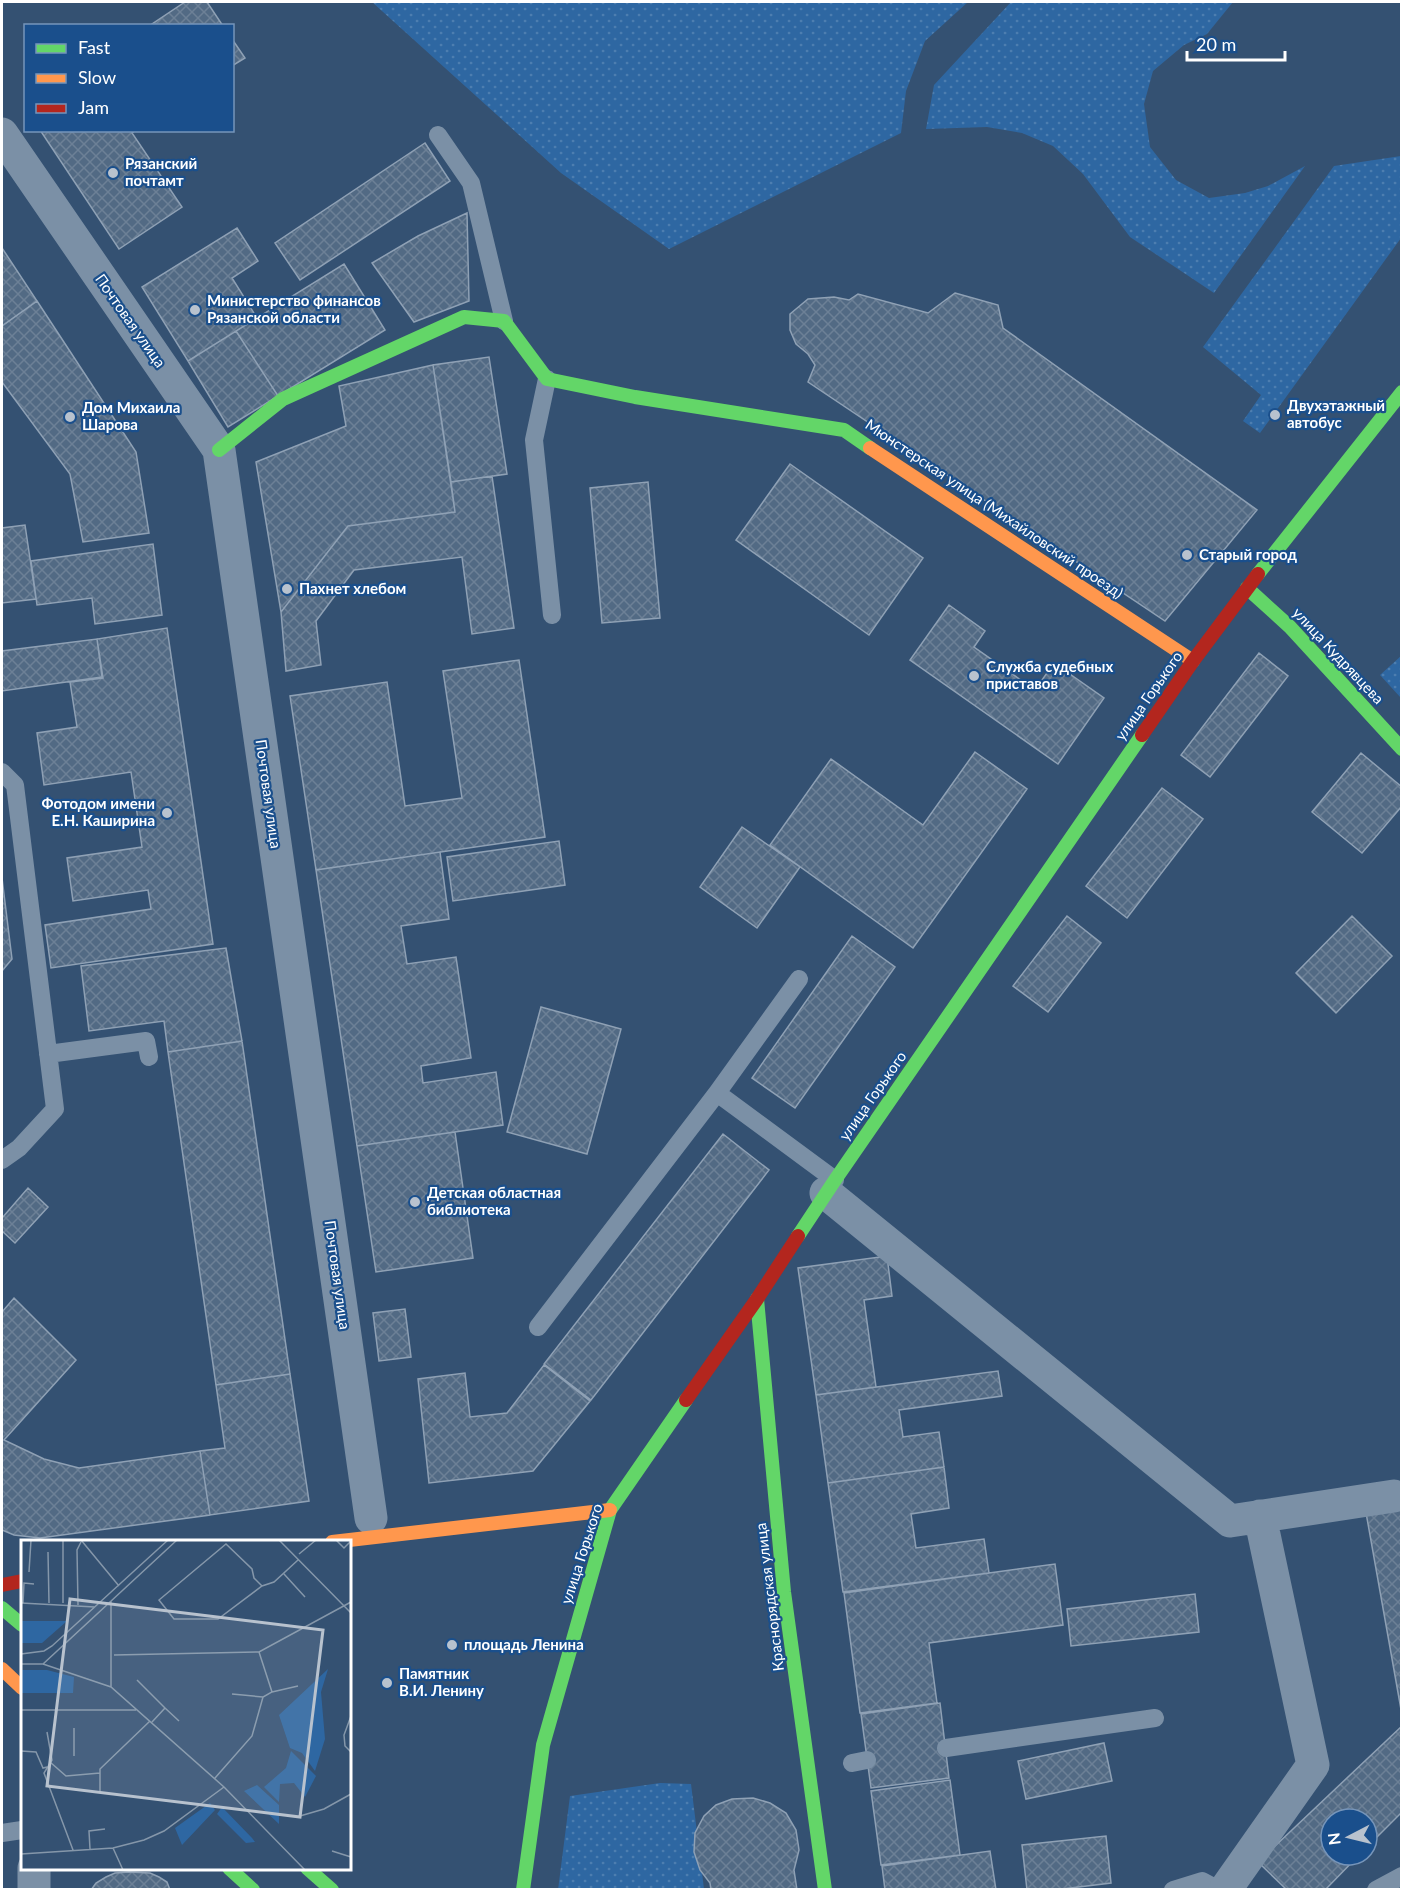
<svg xmlns="http://www.w3.org/2000/svg" width="1403" height="1891" font-family="Lato,sans-serif">
	<style>
		.grass { fill: url(#grass-dots) }
		.building { fill: url(#building-cross-hatch); stroke: #8fa1b5; stroke-width: 1.5 }
		.lines { fill: none; stroke-linecap: round; stroke-linejoin: round }
		.lane { stroke: #7b90a6; stroke-width: 18 }
		.street { stroke: #7b90a6; stroke-width: 33 }
		.fast { stroke: #63d668; stroke-width: 14 }
		.slow { stroke: #ff974d; stroke-width: 14 }
		.jam { stroke: #b3261e; stroke-width: 14 }
		.poi-dot { fill: #b8c2ce; stroke: #1a4f8c; stroke-width: 2 }
		.labels { text-anchor: middle; stroke-width: 4.5; stroke-linejoin: round; paint-order: stroke }
		.poi-label { font-size: 15px; font-weight: bold; fill: #fff; stroke: #1a4f8c; text-anchor: start }
		.street-label { font-size: 15px; fill: #fff; stroke: #1a4f8c }
		.inset-road { fill: none; stroke: #8597aa; stroke-width: 1.5 }
		.view { fill: #b8c2ce; fill-opacity: 0.15; stroke: #b8c2ce; stroke-width: 3 }
		.inset-edge { fill: none; stroke: #fff; stroke-width: 3 }
	</style>
	<defs>
		<pattern id="grass-dots" width="8" height="8" patternUnits="userSpaceOnUse" patternTransform="scale(1.5)"><rect width="8" height="8" fill="#2e67a2"/><path d="M2 2h.1M6 6h.1" fill="none" stroke="#4d7eb0" stroke-width="1.8" stroke-linecap="round"/></pattern>
		<pattern id="building-cross-hatch" width="8" height="8" patternUnits="userSpaceOnUse" patternTransform="scale(1.5)"><rect width="8" height="8" fill="#526a84"/><path d="M0 0l8 8M0 8l8-8" fill="none" stroke="#6c8096"/></pattern>
	</defs>
	<rect width="100%" height="100%" fill="#345172"/>
	<!-- grass -->
	<path class="grass" d="M372,2h596l-43,39 -19,50 -5,42 -232,116 -108,-76z
		M1011,2h222l-26,32 -23,11 -31,26 -9,33 6,43 26,33 33,18 36,-5 23,-7 37,-20 -91,127 -84,-56 -47,-63 -30,-28 -31,-13 -35,-6 -61,2 8,-44z
		M1401,156v82l-141,195 -17,-12 18,-26 -58,-48 131,-181z
		M1401,656v42l-21,-23z
		M660,1783l31,1 13,105 -146,1 12,-94z"/>
	<!-- building -->
	<path class="building" d="M185,2h22l16,24h-74z
		M232,39l13,19 -13,8z
		M40,130h96l-4,3 50,74 -63,42z
		M425,143l25,38 -150,99 -25,-37z
		M467,213l2,88 -55,21 -42,-59 46,-27z
		M237,228l21,33 -26,17 25,40 -69,43 -46,-74z
		M2,248l35,53 -35,25z
		M344,264l41,66 -107,66 -42,-65z
		M955,293l43,12 5,23 254,182 -92,111 -357,-239 7,-17 -7,-11 -12,-10 -6,-14v-16l18,-15 26,-2 15,3 9,-6 70,19z
		M37,301l99,151 13,81 -66,9 -13,-68 -68,-92v-56z
		M236,331l42,65 -50,31 -40,-66z
		M489,357l18,117 -56,8 -18,-117z
		M433,365l22,147 -107,14 -67,86 -25,-150 90,-36 -7,-40z
		M790,464l133,94 -54,77 -133,-95z
		M492,476l22,152 -42,6 -10,-77 -108,13 -38,51 5,44 -35,6 -5,-59 67,-86 107,-14 -4,-30z
		M648,482l12,136 -58,5 -12,-135z
		M25,525l11,74 -34,4v-75z
		M153,544l9,71 -67,9 -3,-26 -55,7 -6,-44z
		M949,605l36,26 -11,16 61,43 19,-27 50,35 -46,66 -148,-104z
		M167,628l46,316 -162,24 -6,-43 106,-16 -3,-19 -75,11 -6,-43 75,-11 -11,-75 -87,13 -7,-52 40,-6 -7,-45 33,-4 -6,-39z
		M97,639l5,38 -100,14v-40z
		M1259,653l29,23 -78,101 -29,-22z
		M519,660l26,177 -229,33 -26,-174 97,-14 18,124 57,-8 -19,-127z
		M975,752l52,37 -114,159 -143,-103 61,-86 92,66z
		M1361,753l41,34v19l-40,47 -50,-41z
		M1162,788l41,31 -76,99 -41,-32z
		M742,827l58,40 -43,61 -57,-41z
		M559,841l6,44 -112,16 -6,-44z
		M440,852l9,67 -48,7 6,38 49,-7 15,101 -50,8 2,17 73,-11 7,53 -146,21 -41,-276z
		M2,878l10,81 -10,12z
		M1067,916l34,27 -53,69 -35,-26z
		M1352,916l40,40 -56,57 -40,-40z
		M852,936l43,31 -100,141 -43,-30z
		M226,948l16,93 -74,11 -4,-31 -75,10 -8,-65z
		M541,1007l80,22 -34,125 -80,-22z
		M242,1041l48,333 -74,11 -48,-333z
		M455,1132l18,126 -97,14 -19,-126z
		M723,1134l46,36 -178,230 -47,-36z
		M28,1188l20,19 -33,36 -13,-12v-13z
		M887,1256l5,40 -28,4 12,87 -60,8 -18,-127z
		M14,1298l62,62 -72,80 40,19 35,9 121,-17 10,64 -170,23 -26,-3 -12,-5v-218z
		M405,1309l6,48 -32,4 -6,-48z
		M544,1365l46,36 -57,70 -104,12 -11,-104 47,-6 5,44 37,-4z
		M998,1371l4,25 -103,14 4,27 36,-5 5,35 -116,16 -12,-88z
		M290,1374l19,127 -99,14 -10,-64 25,-3 -9,-63z
		M944,1467l5,41 -38,6 5,34 68,-9 5,34 -146,19 -15,-109z
		M1402,1501v214l-37,-208z
		M1055,1564l8,61 -134,18 8,60 -77,10 -16,-120z
		M1195,1594l4,38 -128,14 -4,-37z
		M940,1703l9,75 -78,10 -10,-74z
		M1402,1726v86l-35,35v-28h-36v36h28l-34,35h-38l-29,-28z
		M1104,1743l8,38 -86,18 -8,-38z
		M950,1780l10,75 -79,10 -10,-74z
		M753,1798l17,5 16,10 10,17 3,20 -5,20 3,20h-86l-1,-7 -10,-13 -6,-18 1,-19 9,-17 12,-11 16,-6z
		M1106,1836l5,47 -57,7h-27l-5,-45z
		M990,1851l6,39h-111l-3,-24z
		M129,1872l21,1 9,4 8,5 3,8h-79l5,-7 10,-6 9,-4z"/>
	<g class="lines">
		<!-- lane -->
		<path class="lane" d="M438,135l33,48 33,138
			M547,379l-13,61 18,175
			M2,772l13,13 40,324 -36,39 -17,12
			M48,1054l98,-13 3,16
			M717,1093l82,-114
			M538,1327l179,-234 118,87
			M946,1748l209,-30
			M852,1763l15,-3
			M2,1833l20,-3
			M1173,1890l29,-9 17,9
			M1376,1890l26,-14"/>
		<!-- street -->
		<path class="street" d="M2,134l217,316 152,1068
			M826,1193l404,328 164,-25
			M34,1890v-22
			M1225,1890l88,-125 -53,-249"/>
		<!-- fast -->
		<path class="fast" d="M219,450l64,-51 181,-82 40,4 43,58 88,18 209,33 26,18
			M1258,574l144,-182
			M1247,588l43,39 112,122
			M798,1236l37,-56 307,-445
			M757,1299l27,293 41,298
			M2,1608l20,17
			M229,1868l24,22
			M307,1868l25,22
			M523,1890l20,-145 67,-235 76,-110"/>
		<!-- slow -->
		<path class="slow" d="M870,448l323,213
			M332,1542l278,-32
			M2,1669l20,19"/>
		<!-- jam -->
		<path class="jam" d="M1142,735l51,-74 65,-87
			M686,1400l71,-101 41,-63
			M2,1585l20,-4"/>
	</g>
	<!-- markers -->
	<g class="poi-dot">
		<circle cx="113" cy="173" r="6"/>
		<circle cx="195" cy="310" r="6"/>
		<circle cx="1275" cy="415" r="6"/>
		<circle cx="70" cy="417" r="6"/>
		<circle cx="1187" cy="555" r="6"/>
		<circle cx="287" cy="589" r="6"/>
		<circle cx="974" cy="676" r="6"/>
		<circle cx="167" cy="813" r="6"/>
		<circle cx="415" cy="1202" r="6"/>
		<circle cx="452" cy="1645" r="6"/>
		<circle cx="387" cy="1683" r="6"/>
	</g>
	<g class="labels">
		<!-- poi labels -->
		<g class="poi-label">
			<text x="125" y="169">Рязанский<tspan x="125" dy="17">почтамт</tspan></text>
			<text x="207" y="306">Министерство финансов<tspan x="207" dy="17">Рязанской области</tspan></text>
			<text x="1287" y="411">Двухэтажный<tspan x="1287" dy="17">автобус</tspan></text>
			<text x="82" y="413">Дом Михаила<tspan x="82" dy="17">Шарова</tspan></text>
			<text x="1199" y="560">Старый город</text>
			<text x="299" y="594">Пахнет хлебом</text>
			<text x="986" y="672">Служба судебных<tspan x="986" dy="17">приставов</tspan></text>
			<text x="155" y="809" text-anchor="end">Фотодом имени<tspan x="155" dy="17">Е.Н. Каширина</tspan></text>
			<text x="427" y="1198">Детская областная<tspan x="427" dy="17">библиотека</tspan></text>
			<text x="464" y="1650">площадь Ленина</text>
			<text x="399" y="1679">Памятник<tspan x="399" dy="17">В.И. Ленину</tspan></text>
		</g>
		<!-- street labels -->
		<g class="street-label">
			<text transform="translate(130 321) rotate(55)" y="5">Почтовая улица</text>
			<text transform="translate(994 509) rotate(34)" y="5">Мюнстерская улица (Михайловский проезд)</text>
			<text transform="translate(1338 656) rotate(47)" y="5">улица Кудрявцева</text>
			<text transform="translate(1149 696) rotate(-55)" y="5">улица Горького</text>
			<text transform="translate(268 794) rotate(82)" y="5">Почтовая улица</text>
			<text transform="translate(873 1096) rotate(-55)" y="5">улица Горького</text>
			<text transform="translate(337 1275) rotate(82)" y="5">Почтовая улица</text>
			<text transform="translate(582 1554) rotate(-72)" y="5">улица Горького</text>
			<text transform="translate(770 1597) rotate(-97)" y="5">Краснорядская улица</text>
		</g>
	</g>
	<!-- overview -->
	<g transform="translate(21 1540)">
		<rect width="330" height="330" fill="#345172"/>
		<path d="M0,81h46l-25,22h-21zM307,129l-7,23 4,47 -10,32 -13,-18 -12,-5 -11,-33zM0,130h26l27,7 -1,16h-52zM270,211l25,25 -11,21 -11,-14 -14,1 -1,18 -15,-15 22,-19zM236,245l22,20v19l-35,-33zM189,263l5,7 -33,35 -7,-17zM201,267l30,31 3,4 -9,1 -29,-29z" fill="#2e67a2"/>
		<path class="inset-road" d="M42,0v63M60,0l38,46M258,0l72,73M315,0l8,8 7,-7M27,12l1,51M278,14l17,-14M8,32l2,-32M263,34l21,23M241,46l-8,-8 -2,-9 -26,-25 -67,56 15,19h44l44,-33 12,-4 24,-22M90,61v86M0,63l74,4M2,63l1,-20 10,1M57,65l-1,-55 4,-8M0,114l23,-3 8,-5 116,-106M93,115l145,-3 92,-50M0,124h22l134,-124M22,124l68,23 113,100 81,83M116,140l28,28 -13,14M251,152l26,-6M211,154l31,3M144,168l14,13M0,170h115M330,176l-7,19 1,11 6,6M53,188v28M26,192l5,28 -8,13 29,77M0,211l15,1 7,16 4,-1M29,222l16,14 34,-3M194,238l37,-42 11,-39 9,-5 -13,-40M79,252v-23l50,-48M279,276l24,-7 27,-15M92,308l10,22M69,309l-1,-18 16,-2M311,311l19,6M0,314l92,-6 31,-8 20,-9 60,-44"/>
		<path class="view" d="M49,59l253,31 -23,187 -253,-31z"/>
		<rect width="330" height="330" class="inset-edge"/>
	</g>
	<!-- border -->
	<rect width="1403" height="1891" fill="none" stroke="#ffffff" stroke-width="6"/>
	<!-- legend -->
	<rect x="24" y="24" width="210" height="108" fill="#1a4f8c" stroke="#7695ba" stroke-width="1.5"/>
	<rect x="36" y="44" width="30" height="9" fill="#63d668" stroke="#7695ba" stroke-width="1.5"/>
	<text x="78" y="54" font-size="18" fill="#ffffff">Fast</text>
	<rect x="36" y="74" width="30" height="9" fill="#ff974d" stroke="#7695ba" stroke-width="1.5"/>
	<text x="78" y="84" font-size="18" fill="#ffffff">Slow</text>
	<rect x="36" y="104" width="30" height="9" fill="#b3261e" stroke="#7695ba" stroke-width="1.5"/>
	<text x="78" y="114" font-size="18" fill="#ffffff">Jam</text>
	<!-- north arrow -->
	<g transform="translate(1349 1837) rotate(263)"><circle r="28" fill="#1a4f8c" stroke="#7695ba" stroke-width="1.5"/>
	<path d="M0-4.5L10 22L0 15L-10 22Z" fill="#b8c2ce"/>
	<text y="-9" font-size="16" font-weight="bold" text-anchor="middle" fill="#ffffff">N</text>
	</g>
	<!-- scale -->
	<path d="M1187 51v9h98v-9" fill="none" stroke="#ffffff" stroke-width="3"/>
	<text x="1196" y="51" font-size="18" fill="#ffffff" stroke="#1a4f8c" stroke-width="4.5" paint-order="stroke">20 m</text>
</svg>
